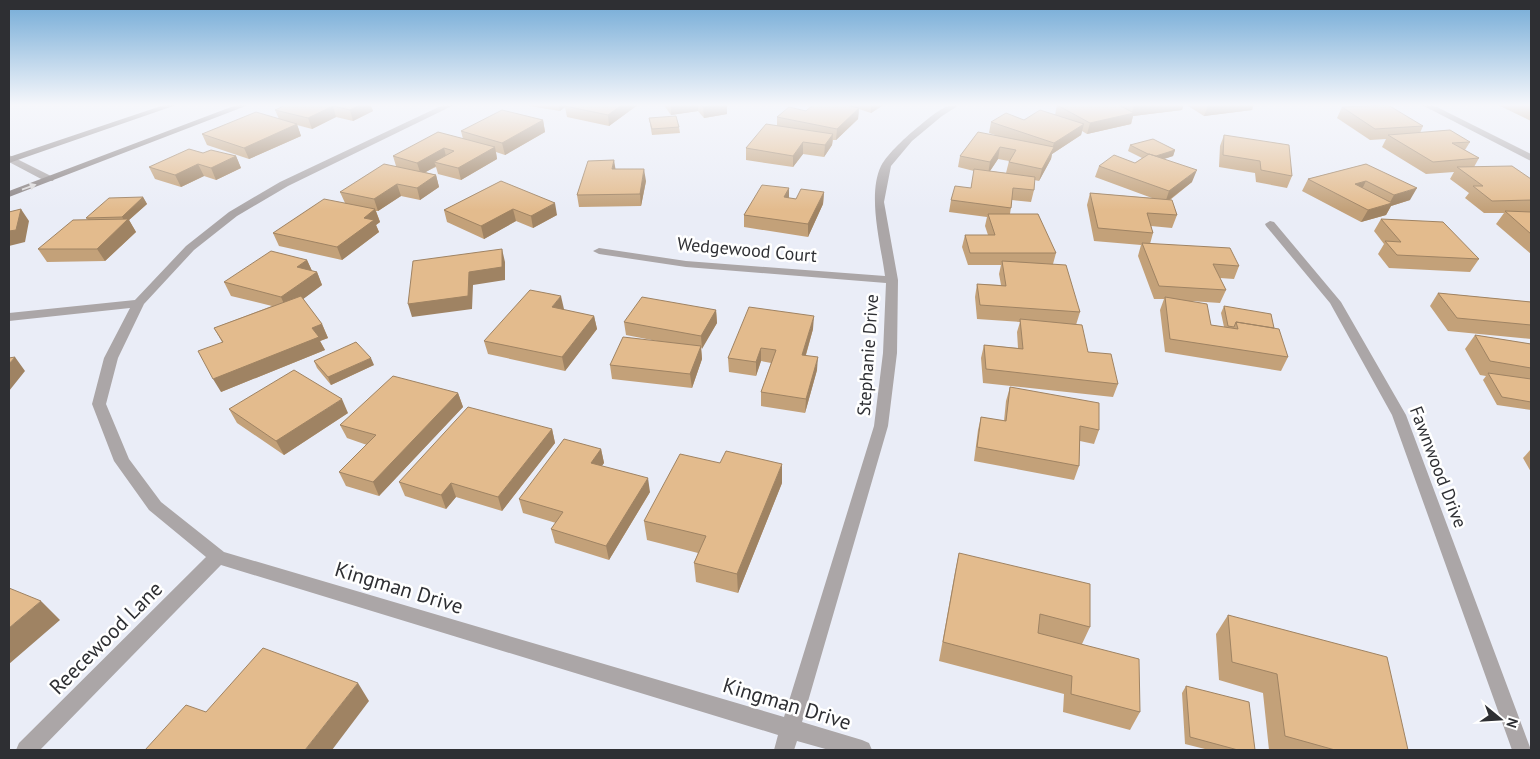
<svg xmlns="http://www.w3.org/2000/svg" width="1540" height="759" font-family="'PT Sans',sans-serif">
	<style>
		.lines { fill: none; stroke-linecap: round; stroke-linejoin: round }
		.minor { fill: #aba6a7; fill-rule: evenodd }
		.secondary { fill: #8b8484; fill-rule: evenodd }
		.wall { fill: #c3a179; fill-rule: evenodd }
		.shaded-wall { fill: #9f8363 }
		.building { fill: #e3bb8d; stroke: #9f8363 }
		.oneway { fill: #dcdada }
		.labels { text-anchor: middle; stroke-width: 5; stroke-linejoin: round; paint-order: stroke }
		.street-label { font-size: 18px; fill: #2e2f33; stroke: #fff }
		.near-street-label { font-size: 21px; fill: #2e2f33; stroke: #fff }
	</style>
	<rect width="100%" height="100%" fill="#eaedf7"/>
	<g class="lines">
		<!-- minor -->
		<path class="minor" d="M445,104h11l-168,82 -51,30 -43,34 -50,54 -26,54 -12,46 23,55 32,43 63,50 560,165 90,-291 9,-73 3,-70 -200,-16 -87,-13 -6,-3 6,-3 87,13 199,15c-4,-31 -18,-81 -4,-110 7,-13 26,-30 37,-39 14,-11 25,-23 43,-23l-19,12 -30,25 -21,25 -7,36 14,78 -1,73 -9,73 -86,296 60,18 7,3 3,7h-43l-32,-9 -3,9h-20l4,-15 -557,-170 -181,185h-24l3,-7 187,-186 -57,-47 -35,-49 -22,-57 12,-46 26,-50 -121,13v-8l126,-13 51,-54 43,-34 51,-30z
			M1420,104h11l100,50v7z
			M9,155l44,22 1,2 -1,2h-8l-36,-19z
			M1270,221l4,1 67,80 65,113 125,335h-19l-120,-335 -62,-112 -64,-77 -1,-2z"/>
		<!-- secondary -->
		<path class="secondary" d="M167,104h12l-170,59v-6z
			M239,104h12l-242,93v-6z"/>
	</g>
	<!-- wall -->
	<path class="wall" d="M288,104h82l3,7 -20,10 -17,-4 -24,12 -15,-4 4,11 -52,23 -42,-14 -5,-11 77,-15 -4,-9z
		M517,104h122l-30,22 -42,-9 -2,-10 -5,4z
		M663,104h64v10l-23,4 -6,-7 -27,4z
		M841,104h44l-14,9 -12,-4 -1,10 -22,21h-3l-1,5 -8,12 -21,-3 -10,13 -47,-7v-12l31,-22v-9z
		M1061,104h123l-2,6 -49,6 -2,8 -44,10 -5,-3 -1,4 -29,19 -1,5 -12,22 -5,-1v10l-3,12 -19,-2 -2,14 46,39 -3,11 27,48 -4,13 12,27 30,32 -5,13 -130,-14 -2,-25 3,-13 34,3 -1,-16 3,-10 -43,-3 -2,-22 2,-13 24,1 -2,-11 2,-9h-33l-6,-18 3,-12h23l-3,-9 2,-9 -38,-5 2,-12 20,-12 3,-17 -16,-4 2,-11 35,-21 -6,-2 2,-11 33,-2 31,-5 2,-10zM998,159l11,2 -3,12 -16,-2z
		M1185,104h69l-2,6 -48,6z
		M1499,104h32v17l-33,-16z
		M1342,107l81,19 -3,7 50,9 -5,8 14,8 -5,9 57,12v75l-35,-30 8,-11h-20l-19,-15 4,-5 -19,-14 4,-7 -28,2 -44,-27 4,-8 -16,1 -33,-22z
		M649,118l30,9 1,6 -28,2z
		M543,120l2,12 -40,23 -9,-3 1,7 -36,21 -23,-6 -2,-7 -11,5 11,3 3,12 -19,13 -19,-4 -23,15h-2l4,11 -4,3 3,7 -37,28 -63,-14 -6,-13 72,-30 -5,-11 56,-26 -3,-10 70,-17 -2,-8z
		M1224,135l68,41 -5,12 -31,-6 -1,-9 -36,-6 1,-21z
		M1130,145l45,5 -2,6 -9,3 28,23 -22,18 7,15 -5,13 -21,-2 2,7 -3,11 89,22 -5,13 -14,-1 6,12 -6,13 -29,-2 20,24 13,2 -3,-14 3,-7 50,22 14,29 -7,14 -116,-19 -5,-42 4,-11h-10l-16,-43 3,-11 -47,-4 -7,-36 3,-12 62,5 -57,-21 4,-11 36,-3 7,-5 -14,-7z
		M203,153l33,3 5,12 -25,12 -12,-4 -23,11 -26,-8 -6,-12z
		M1366,164l44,36 -19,6 -5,9 -25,7 -59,-31 6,-12z
		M615,169l31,12 -5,25 -62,1 -2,-12z
		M501,181l56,34 -24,13 -17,-7 -32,18 -37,-17 -3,-12z
		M789,188v10l7,1 28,-7 -1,12 -15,33 -64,-10v-12z
		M143,197l4,7 -18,16 7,12 -31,29 -58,1 -9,-13 50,-29 -2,-2z
		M1381,219l98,40 -9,13 -81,-4 -11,-14 6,-10 -10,-13z
		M307,260l5,11 5,1 5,13 -19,14 19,25 6,14 -8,3 5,9 -104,42 1,-50 -8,-14 58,-22 -41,-10 -7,-14z
		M1438,293l93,9v37l-83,-8 -18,-25z
		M564,309l-1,1 31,6 3,13 -32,42 -77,-17 -4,-13z
		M716,310l1,13 -16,26 1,10 -10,29 -80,-9 -2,-14 47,-24 -31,-6 -2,-13z
		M813,329l-7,26 11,15 -12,43 -44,-7v-14l10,-29 -10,-2 -5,15 -27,-4 -1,-14z
		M1475,335l56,9v66l-34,-5 -14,-25 3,-4 -6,-1 -15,-26z
		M314,361l60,4 -43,20 -14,-17z
		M1010,387l89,43 -5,14 -14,-3 -1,25 -5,14 -100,-19 4,-31 3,-13 23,4 2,-20z
		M458,393l5,14 -84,89 -33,-10 -7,-14 28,-27 -20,-7 -7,-13z
		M229,409l119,4 -64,42 -47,-32z
		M552,429l3,14 -53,68 -46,-14 -10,12 -41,-13 -6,-14z
		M601,449l3,14 -3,3 49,26 -41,68 -54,-17 -4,-14 5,-6 -33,-10 -4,-14z
		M1531,449v23l-8,-14z
		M782,483l-44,110 -42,-11 -2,-19 4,-10 -51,-13 -3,-19z
		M959,553l131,74 -8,17 58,68 -10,18 -67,-18 1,-18 -125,-33 16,-89z
		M1228,615l180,135h-139l-6,-57 -44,-13 -3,-46z
		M1186,686l69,64h-46l-24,-6 -3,-51z"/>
	<!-- shaded-wall -->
	<path class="shaded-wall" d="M361,104h9l3,7 -20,10 -3,-11z
		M559,104h10l-9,7z
		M623,104h16l-30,22 -1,-11z
		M674,104h24v7l-27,4v-10z
		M722,104h5v10l-23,4 -1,-11z
		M871,104h14l-14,9z
		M1145,104h39l-2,6 -49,6 -2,8 -44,10 3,-11 42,-10 2,-8z
		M1217,104h37l-2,6 -48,6 4,-11z
		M333,106l3,11 -24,12 -4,-11z
		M859,108l-1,11 -22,21 1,-11z
		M543,120l2,12 -40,23 -3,-12z
		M297,124l4,12 -52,23 -5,-11z
		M1084,124l-3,11 -29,19 -1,5 -12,22 3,-12 10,-20 2,-6z
		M833,134l-1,11 -8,12 1,-12z
		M803,142v12l-10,13v-11z
		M495,147l2,12 -36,21 -3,-12z
		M1000,147l-2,12 -10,15 2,-12z
		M444,148l3,12 -13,2 2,4 -15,9 -4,-12z
		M1175,150l-2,6 -22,7 2,-6z
		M236,156l5,12 -25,12 -5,-12z
		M614,160l2,12 -4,-3z
		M198,164l6,12 -23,11 -6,-12z
		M644,169l2,12 -5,25 -1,-12z
		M1197,170l-5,12 -27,21 4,-12z
		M436,175l3,12 -19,13 -3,-12z
		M1366,181l-6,12 -5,-9z
		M397,184l4,12 -23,15 -4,-12z
		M789,188v12l-5,-3z
		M1417,188l-7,12 -19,6 -5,9 -25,7 7,-12 21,-6 5,-9z
		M824,192l-1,12 -15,33v-13z
		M143,197l4,7 -18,16 7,12 -31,29 -8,-12 28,-27 -3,-5z
		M555,203l2,12 -24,13 -2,-12z
		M21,209l8,12 -4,21 -16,4v-15z
		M375,209l5,13 -4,3 3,7 -37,28 -5,-13 27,-29z
		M513,209l3,12 -32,18 -3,-13z
		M502,249l3,13v18l-32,5 -1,24 -60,8 -4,-13 61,-32z
		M307,260l6,13 -16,-6z
		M317,272l5,13 -35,26 -6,-14z
		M561,296l3,13 -10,12 -2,-14z
		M716,310l1,13 -15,26 -1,-13z
		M594,316l3,13 -32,42 -3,-14z
		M814,316l-1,13 -11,39v-13z
		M322,324l6,14 -8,3 5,9 -104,42 -8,-13 99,-51z
		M701,346l1,13 -10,29 -2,-14z
		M761,348v13l-5,15v-14z
		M15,357l10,14 -16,20v-27z
		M818,357l-1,13 -12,43 1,-14z
		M371,358l3,7 -43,20 -3,-8z
		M458,393l5,14 -84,89 -6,-14z
		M342,399l6,14 -64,42 -8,-14z
		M552,429l3,14 -53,68 -4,-14z
		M601,449l3,14 -10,14 -3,-14z
		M782,464v19l-44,110 -1,-19z
		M648,478l2,14 -41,68 -3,-14z
		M451,483l5,14 -10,12 -5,-14z
		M41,601l19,19 -51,44v-36z
		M358,683l11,18 -37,49h-27z"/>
	<!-- building -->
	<path class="building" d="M288,104h73l-11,6 -17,-4 -25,12 -33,-8z
		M569,104h54l-15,11 -43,-9z
		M701,104h21l-19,3z
		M814,104h27l18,4 -22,21 -60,-12 12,-10 17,4z
		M1061,104h56l17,9 -44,10 -33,-18z
		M1132,104h13l-11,1z
		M1525,104h6v3z
		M1388,105l35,21 -48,3 -33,-22z
		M502,110l41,10 -41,23 -41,-12z
		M1040,110l44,14 -30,19 -63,-21 15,-9 18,7z
		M256,112l41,12 -53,24 -42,-14z
		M676,116l3,11 -27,2 -3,-11z
		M766,124l67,10 -8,11 -22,-3 -10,14 -47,-8z
		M1450,130l20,12 -18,1 27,15 -46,4 -45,-27z
		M438,132l57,15 -37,21 -24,-6 20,-11 -10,-3 -27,15 -24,-7z
		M978,132l76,15 -12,22 -33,-7 7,-12 -16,-3 -10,15 -30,-6z
		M1224,135l65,10 3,31 -31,-6 -1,-9 -37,-6z
		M1153,139l22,11 -19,6 -7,-2h-1l-18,-9z
		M189,149l14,4 8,-3 25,6 -25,12 -13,-4 -23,11 -26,-8z
		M1149,154l48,16 -28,21 -70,-25 15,-11 21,8z
		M614,160l-2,9h32l-4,25 -63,1 11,-34z
		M384,164l52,11 -19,13 -20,-4 -23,15 -34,-7z
		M1366,164l51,24 -23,7 -28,-14 -11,3 37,19 -24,7 -60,-31z
		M1512,166l19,13v21l-39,1 -19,-15h10l-26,-19z
		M974,169l61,8 -1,13 -21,-2 -2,20 -60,-8 4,-14 16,2z
		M501,181l54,22 -24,13 -18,-7 -32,17 -37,-16z
		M762,185l27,3 -5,9 12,2 5,-10 23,3 -16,32 -64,-9z
		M1090,193l82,7 5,15 -30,-2 6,20 -55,-5z
		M143,197l-21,20 -36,1 23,-20z
		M324,199l51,10 -11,9 10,2 -37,27 -64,-14z
		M21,209l-5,21 -7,1v-19z
		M1505,211l26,1v22z
		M988,214h50l18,39h-86l-5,-18h30z
		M128,219l-31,30h-59l35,-29z
		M1381,219l62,3 36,37 -82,-4 -12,-14 16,1z
		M1142,243l88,5 9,18 -26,-2 13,26 -67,-4z
		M502,249v18l-33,5 -1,24 -60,8 5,-43z
		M271,251l36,9 -10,7 20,5 -36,25 -57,-15z
		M1002,261l64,4 14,47 -100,-7 -3,-21 29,2z
		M530,290l31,6 -9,11 42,9 -32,41 -78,-16z
		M1438,293l93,9v23l-74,-7z
		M301,296l21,28 -10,4 7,9 -106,42 -15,-28 25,-9 -9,-14z
		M642,297l74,13 -15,26 -77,-14z
		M1165,297l42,7 4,21 27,4 -2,-7 43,7 9,28 -118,-18z
		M1224,306l47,8 3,14 -38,-6 -2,5 -6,-1z
		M749,307l65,9 -12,39 16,2 -12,42 -45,-7 15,-42 -15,-2 -5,14 -28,-4z
		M1020,319l62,6 6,27 23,2 7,30 -132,-15 -2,-24 39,4z
		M1475,335l56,9v24l-41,-7z
		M623,337l78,9 -11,28 -80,-9z
		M356,342l15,16 -43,19 -14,-16z
		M15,357l-6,7v-6z
		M294,370l48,29 -66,42 -47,-32z
		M1488,373l43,6v23l-29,-5z
		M393,376l65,17 -85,89 -34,-10 37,-37 -36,-10z
		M1010,387l89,16v27l-19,-4 -1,40 -102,-19 4,-30 25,4z
		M468,407l84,22 -54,68 -47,-14 -10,12 -42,-13z
		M564,439l37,10 -10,14 57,15 -42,68 -55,-17 12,-17 -44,-13z
		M726,451l56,13 -45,110 -43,-11 12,-27 -62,-15 36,-67 40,9z
		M959,553l131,31v43l-50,-13 -2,19 101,26 1,53 -69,-18 1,-18 -129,-34z
		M9,588l32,13 -32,27z
		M1228,615l159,42 21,93h-73l-50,-14 -8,-62 -45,-12z
		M263,648l95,35 -53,67h-160l41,-45 20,7z
		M1186,686l63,16 6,48h-17l-48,-13z"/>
	<!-- one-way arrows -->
	<defs><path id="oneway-solid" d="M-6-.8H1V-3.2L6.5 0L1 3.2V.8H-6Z" transform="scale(1.25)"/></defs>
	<use class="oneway" href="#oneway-solid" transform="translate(29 187) rotate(-20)"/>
	<!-- sky -->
	<linearGradient id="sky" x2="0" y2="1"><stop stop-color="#72aad6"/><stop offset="0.5" stop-color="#f6f7fb"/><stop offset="1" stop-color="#f6f7fb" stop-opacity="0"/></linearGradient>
	<rect width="1540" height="210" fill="url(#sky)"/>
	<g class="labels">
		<!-- street labels -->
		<g class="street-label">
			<text transform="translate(747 250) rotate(5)" y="6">Wedgewood Court</text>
			<text transform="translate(868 355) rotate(-86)" y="6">Stephanie Drive</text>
			<text transform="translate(1438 467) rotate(69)" y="6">Fawnwood Drive</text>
		</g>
		<!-- near-street labels -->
		<g class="near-street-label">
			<text transform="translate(399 588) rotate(17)" y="7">Kingman Drive</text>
			<text transform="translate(106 638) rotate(-45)" y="7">Reecewood Lane</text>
			<text transform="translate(787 704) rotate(17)" y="7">Kingman Drive</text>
		</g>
	</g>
	<!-- border -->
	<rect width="1540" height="759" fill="none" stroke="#2e2f33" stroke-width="20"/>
	<!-- north arrow -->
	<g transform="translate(1500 719) rotate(108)" stroke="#ffffff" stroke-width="4" paint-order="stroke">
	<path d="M0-4L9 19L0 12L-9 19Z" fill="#2e2f33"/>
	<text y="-8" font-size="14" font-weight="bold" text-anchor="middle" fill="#2e2f33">N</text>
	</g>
</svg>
